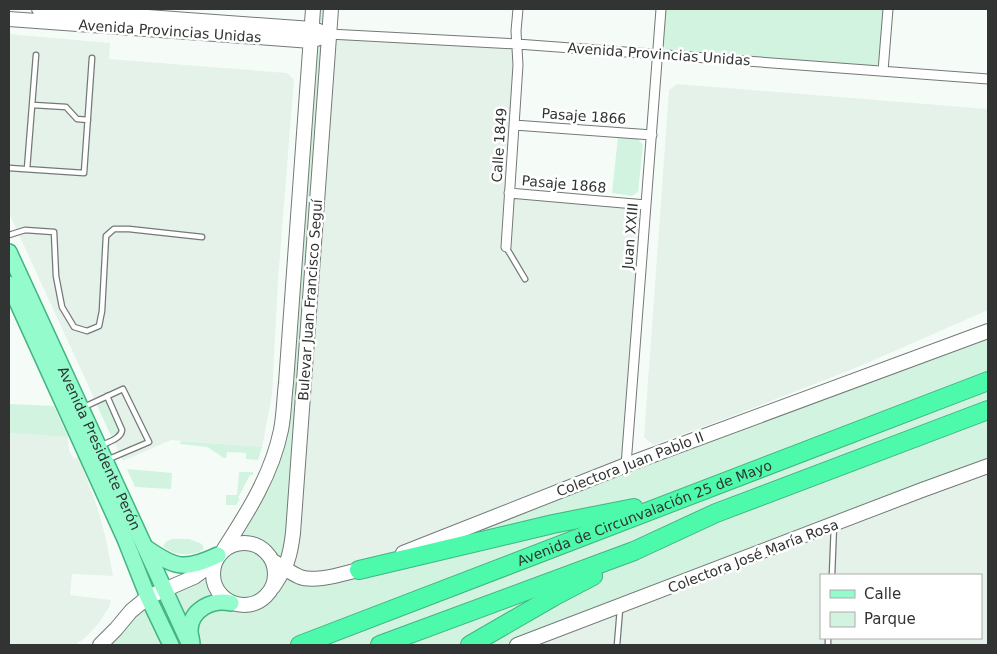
<svg xmlns="http://www.w3.org/2000/svg" width="997" height="654" font-family="'DejaVu Sans',sans-serif">
	<style>
		.built { fill: #e5f2ea; fill-rule: evenodd }
		.green { fill: #d2f3df }
		.lines { fill: none; stroke-linecap: round; stroke-linejoin: round }
		.lane-casing { stroke: #747976; stroke-width: 7 }
		.street-casing { stroke: #747976; stroke-width: 11 }
		.secondary-casing { stroke: #747976; stroke-width: 16 }
		.primary-casing { stroke: #43b481; stroke-width: 18 }
		.highway-casing { stroke: #43b481; stroke-width: 20 }
		.lane { stroke: #fff; stroke-width: 4.5 }
		.street { stroke: #fff; stroke-width: 9 }
		.secondary { stroke: #fff; stroke-width: 14 }
		.primary { stroke: #94fbcd; stroke-width: 15 }
		.highway { stroke: #4df9ab; stroke-width: 18 }
		.labels { text-anchor: middle; stroke-width: 5; stroke-linejoin: round; paint-order: stroke }
		.street-label { font-size: 14px; fill: #313432; stroke: #fff }
	</style>
	<rect width="100%" height="100%" fill="#f5fcf8"/>
	<!-- built -->
	<path class="built" d="M9,34l101,9 -1,16 178,14 7,7 -16,200 -6,115 -10,52 -91,-7 -48,21 -114,-248z
		M329,34l188,10 -8,149 137,12 -20,260 -267,105 -45,9 -29,-10z
		M677,84l311,25v201l-130,57 -128,50 -77,28 -9,-8 25,-347z
		M9,433l59,4 1,13 5,9 4,-2 2,4 18,48 8,30 7,37 -41,-2 -2,21 41,5 -2,7 -10,16 -14,15 -10,7h-66z
		M988,466v179h-471zM821,575h160v63h-160z"/>
	<!-- green -->
	<path class="green" d="M313,9h18l-46,560 17,8 57,-7 629,-239v135l-471,179h-417l31,-34 75,-43 67,-110z
		M665,9h220l-5,53 -3,3 -4,1 -206,-15c-9,-10 -3,-29 -2,-42z
		M618,137l19,1 6,7 -5,47 -6,4 -20,-3z
		M104,401l2,1 13,27v3l-8,4 -14,-31z
		M9,404l45,2 14,31 -59,-4z
		M181,441l81,6 -4,13 -12,-1v-6l-19,-1 -1,6h-2l-17,-11 -27,-3z
		M127,469l45,4 -1,16 -36,-2z
		M239,472h14v3h-3l-12,23 2,1 -4,6h-10v-10h11z
		M172,539h17l13,5 2,5c-11,8 -31,7 -41,-3l4,-5z"/>
	<g class="lines">
		<defs>
			<path id="lane" d="M33,105l33,2 11,12 11,1
				M9,168l75,5 8,-115
				M27,169l9,-114
				M9,235l16,-5 29,2 2,44 6,31 12,20 13,4 12,-5 3,-15 4,-75 8,-7h15l73,8
				M506,247l19,32
				M84,407l39,-18 26,53 -40,17
				M100,446c8,-4 21,-7 22,-16l-15,-34
				M832,575l2,-50
				M617,645l3,-36
				M828,645v-7"/>
			<path id="street" d="M329,34l188,10 471,35
				M883,71l5,-62
				M514,125l138,10
				M509,193l137,12
				M506,247l12,-182 -2,-34 2,-22
				M626,465l35,-456"/>
			<path id="secondary" d="M39,9l273,20 7,2
				M9,19l302,22 8,-3
				M213 574a31 31 0 1 1 62 0a31 31 0 1 1-62 0Z
				M224,549c24,-37 48,-75 57,-119 3,-15 3,-31 5,-47l27,-374
				M403,553l223,-88 362,-134
				M273,561c9,6 18,12 27,16 16,6 53,-5 69,-11
				M273,587c14,-21 17,-29 20,-54l38,-524
				M100,645l16,-16 15,-18 17,-14 46,-20 22,-16
				M517,645l405,-155 66,-24"/>
			<g id="primary">
				<path id="s1" d="M9,252l181,393"/>
				<path d="M9,284l116,255 23,58 23,48"/>
				<path d="M145,547c30,21 39,24 73,8"/>
				<path d="M192,644c0,-4 -2,-9 -2,-13 0,-22 23,-32 41,-28"/>
			</g>
			<g id="highway">
				<path d="M359,570l194,-46 81,-16"/>
				<path id="s2" d="M300,645l688,-264"/>
				<path d="M380,645l254,-94 82,-38 272,-103"/>
				<path d="M470,645l83,-48 40,-21"/>
			</g>
		</defs>
		<!-- lane casing -->
		<use href="#lane" class="lane-casing"/>
		<!-- street casing -->
		<use href="#street" class="street-casing"/>
		<!-- secondary casing -->
		<use href="#secondary" class="secondary-casing"/>
		<!-- primary casing -->
		<use href="#primary" class="primary-casing"/>
		<!-- highway casing -->
		<use href="#highway" class="highway-casing"/>
		<!-- lane -->
		<use href="#lane" class="lane"/>
		<!-- street -->
		<use href="#street" class="street"/>
		<!-- secondary -->
		<use href="#secondary" class="secondary"/>
		<!-- primary -->
		<use href="#primary" class="primary"/>
		<!-- highway -->
		<use href="#highway" class="highway"/>
	</g>
	<g class="labels">
		<!-- street labels -->
		<g class="street-label">
			<text transform="translate(170 31) rotate(4)" y="5">Avenida Provincias Unidas</text>
			<text transform="translate(659 54) rotate(4)" y="5">Avenida Provincias Unidas</text>
			<text transform="translate(584 116) rotate(4)" y="5">Pasaje 1866</text>
			<text transform="translate(499 145) rotate(-86)" y="5">Calle 1849</text>
			<text transform="translate(564 184) rotate(5)" y="5">Pasaje 1868</text>
			<text transform="translate(630 236) rotate(-85)" y="5">Juan XXIII</text>
			<text transform="translate(310 300) rotate(-86)" y="5">Bulevar Juan Francisco Seguí</text>
			<text dy="5" stroke="none"><textPath href="#s1" startOffset="216">Avenida Presidente Perón</textPath></text>
			<text transform="translate(630 464) rotate(-21)" y="5">Colectora Juan Pablo II</text>
			<text dy="5" stroke="none"><textPath href="#s2" startOffset="369">Avenida de Circunvalación 25 de Mayo</textPath></text>
			<text transform="translate(753 556) rotate(-21)" y="5">Colectora José María Rosa</text>
		</g>
	</g>
	<!-- border -->
	<rect width="997" height="654" fill="none" stroke="#313432" stroke-width="20"/>
	<!-- legend -->
	<rect x="820" y="574" width="162" height="65" fill="#ffffff" stroke="#adaead"/>
	<rect x="830" y="590" width="25" height="8" fill="#94fbcd" stroke="#adaead"/>
	<text x="864" y="599" font-size="15" fill="#313432">Calle</text>
	<rect x="830" y="612" width="25" height="15" fill="#d2f3df" stroke="#adaead"/>
	<text x="864" y="624" font-size="15" fill="#313432">Parque</text>
</svg>
